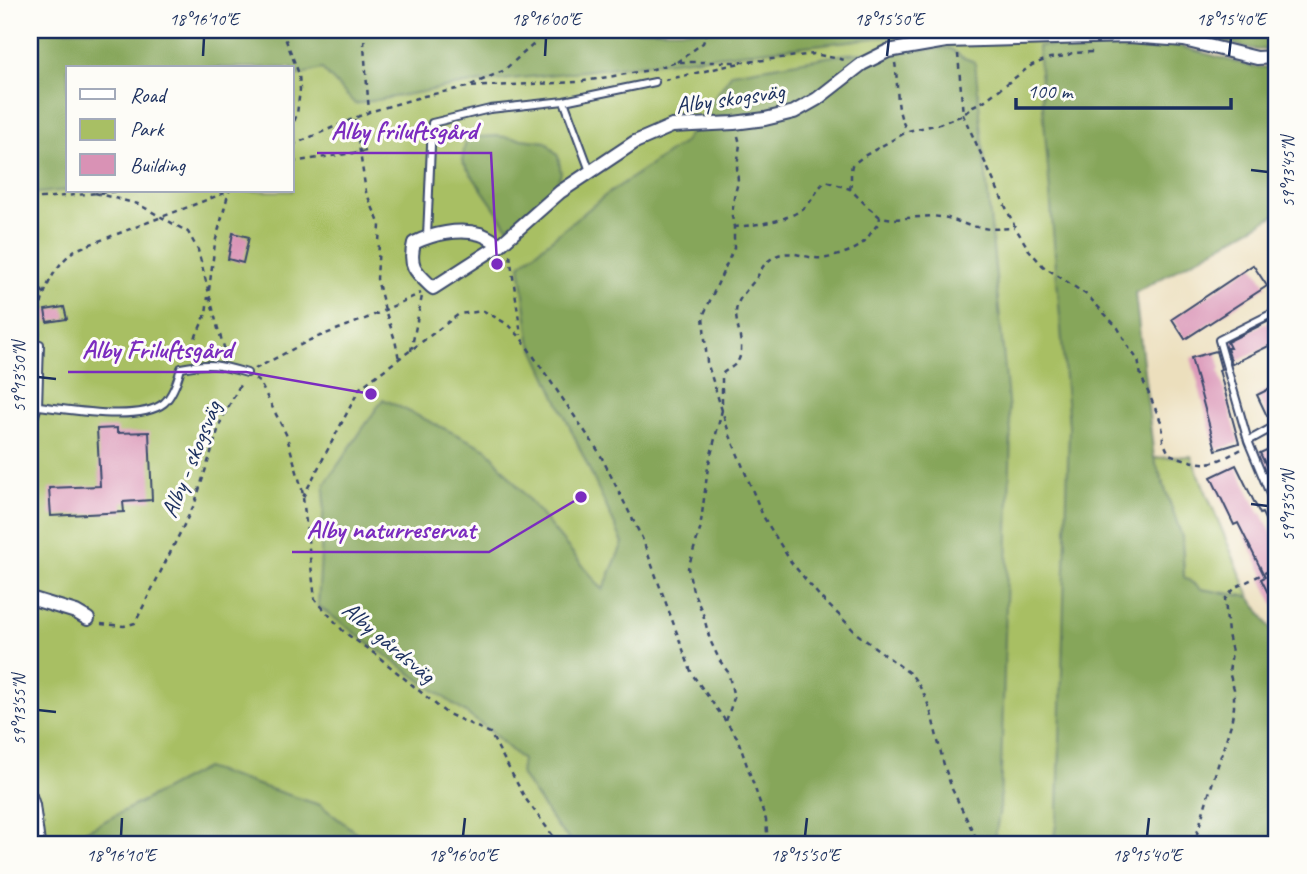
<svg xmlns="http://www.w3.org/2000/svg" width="1307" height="874" font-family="Caveat,sans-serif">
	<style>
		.green { fill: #a8bf64; stroke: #627761; stroke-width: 2; fill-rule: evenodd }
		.forest { fill: #86a65a; stroke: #506a5c; stroke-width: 2 }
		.building { fill: #d992b5 }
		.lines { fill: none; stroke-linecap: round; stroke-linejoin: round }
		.lane-casing { stroke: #3a496c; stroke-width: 10 }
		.street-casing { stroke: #3a496c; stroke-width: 16 }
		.path { stroke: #3a496c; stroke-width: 2.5; stroke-dasharray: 5 5; stroke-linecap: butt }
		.lane { stroke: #fff; stroke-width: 6 }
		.street { stroke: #fff; stroke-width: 12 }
		.ticks { fill: none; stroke: #1b2f5e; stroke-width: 2.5 }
		.labels { text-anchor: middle; stroke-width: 6; stroke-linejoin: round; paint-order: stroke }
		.street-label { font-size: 24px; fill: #1b2f5e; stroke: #fdfcf7 }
		.leader { fill: none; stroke: #7b2cbf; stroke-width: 2.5 }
		.callout-dot { fill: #7b2cbf; stroke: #fdfcf7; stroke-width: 2.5 }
		.callout-label { font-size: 26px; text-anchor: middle; font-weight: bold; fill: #7b2cbf; stroke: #fdfcf7; stroke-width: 6; stroke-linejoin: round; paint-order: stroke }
		.neatline { fill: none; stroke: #1b2f5e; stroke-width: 2.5 }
		.ticks-label { font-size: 18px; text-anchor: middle; fill: #1b2f5e }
	</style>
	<rect width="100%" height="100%" fill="#fdfcf7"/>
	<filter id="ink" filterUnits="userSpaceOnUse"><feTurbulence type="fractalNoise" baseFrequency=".0143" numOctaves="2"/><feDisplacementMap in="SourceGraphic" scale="14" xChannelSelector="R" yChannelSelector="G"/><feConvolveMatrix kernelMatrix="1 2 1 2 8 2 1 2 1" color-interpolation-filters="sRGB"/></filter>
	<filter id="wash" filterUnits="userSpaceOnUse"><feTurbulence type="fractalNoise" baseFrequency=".00686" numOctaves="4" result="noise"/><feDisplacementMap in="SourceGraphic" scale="28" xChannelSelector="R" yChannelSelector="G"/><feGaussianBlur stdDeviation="1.57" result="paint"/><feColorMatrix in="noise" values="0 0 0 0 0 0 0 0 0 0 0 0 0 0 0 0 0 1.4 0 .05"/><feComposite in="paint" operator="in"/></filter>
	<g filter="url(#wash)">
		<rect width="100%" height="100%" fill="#ecdfbd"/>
		<!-- green -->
		<path class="green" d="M30,30h1065l-21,36 143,778h-1187zM68,68h224v123h-224z
			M1191,456l59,141 -49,-8 -17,-12 -2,-40 -28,-79z"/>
		<!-- forest -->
		<path class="forest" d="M30,30h917l-481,54 -111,20 -33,-35 -28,7v29l-2,8v-45h-224v122l-38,4z
			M1146,30h131v19l-21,1 -65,-16z
			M1139,43l33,1 82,23h23v147l-142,79 19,165 28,79 2,40 17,12 49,8 27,41v206h-224l5,-33 11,-384 -31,-381z
			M950,48l12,9 13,5 36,370 -11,376 -6,36h-420l-16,-16 -38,-55 2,-13 -33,-30 -171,-124 7,-122 58,-85 104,50 116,141 20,-47 -93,-203 -10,-75 86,-70 77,-52 49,-70 113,-19z
			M497,136l49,6 12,14 3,17 -6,16 -47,38 -46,-66 4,-21 12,-3z
			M205,768l115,37 51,39h-305l-1,-2z"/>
		<g id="blocks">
			<!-- building -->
			<path class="building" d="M233,233l16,4 -6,26 -15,-4z
				M1253,265l14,21 -82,53 -13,-20z
				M64,307l3,12 -20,3 -2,-12z
				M1277,317v25l-45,22 -5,-16h3l-3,-6z
				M1216,351l5,18 -2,1 20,73 -23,7 -25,-92z
				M1277,385v27l-10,4 -10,-21z
				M117,428v5l32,-1 3,68 -29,2 1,10 -73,4 -2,-28 51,-2 -3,-57z
				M1277,445v43l-17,-35z
				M1236,465l24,49 2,-1 15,31v67l-16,-32 4,-2 -27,-54 -4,2 -23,-48z"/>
		</g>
	</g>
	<g filter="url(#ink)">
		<use href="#blocks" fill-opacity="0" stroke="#3a496c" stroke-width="2"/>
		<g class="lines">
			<defs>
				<path id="lane" d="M564,101l26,70
					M427,236l5,-113 58,-14 74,-8 91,-19
					M1277,311l-58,29 29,101 29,-16
					M30,404l8,2c30,3 101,17 126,-3 9,-8 14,-24 17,-35 28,-6 39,-3 66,5
					M30,430l8,-24 2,-62
					M1248,441l29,70
					M30,456l2,86 -2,6"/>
				<path id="street" d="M500,245c-6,-4 -13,-9 -20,-11 -21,-6 -48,0 -66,9 -6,24 2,29 19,45l67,-43 60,-53 75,-50 37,-16 62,-3 31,-4 29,-7 23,-13 45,-35 26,-13 58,-10 183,-5 55,4 73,18 20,-1
					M30,598l46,14 12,7
					M30,796l3,9 5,39"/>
			</defs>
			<!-- lane casing -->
			<use href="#lane" class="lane-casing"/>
			<!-- street casing -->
			<use href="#street" class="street-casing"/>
			<!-- path -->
			<path class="path" d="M282,30l17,44 1,16 -3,24 -5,13
				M365,30l-1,16 5,66
				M958,54l5,61 52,112 14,23 14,16 44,29 31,33 11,20 9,12 3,16 21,48 1,17 6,13c37,13 38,13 73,-5
				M677,62l26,-19 5,-13
				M895,63c4,22 -1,50 13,68
				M665,80l75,-17
				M471,85l32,-14 31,-27 6,-14
				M355,119l11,73 14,33 -3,54 8,31 10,30 4,19
				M738,136l2,8 -3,23 1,15 -4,16 -2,18 2,11v21l-31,68 4,46 22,71 34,83 28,46 31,37 18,17 17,18 55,41 11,17 7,17 14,56 8,24 27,55
				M292,145l77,-33 55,-16 43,-9 111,-5 72,-12 27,-8h70l67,-8 31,6
				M292,162l74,-11
				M850,189c2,-8 0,-16 2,-24l12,-9 44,-25 31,-7 24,-9 10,-9 11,-5 48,-36 18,-7 16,-2 6,-3 21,-1
				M95,193l43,11 50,28 10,18 20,79 10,30
				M30,199l91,-8
				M734,227c22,-2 60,-6 75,-24 6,-7 9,-16 17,-22l24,8 19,19 11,9 14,2 38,-3 16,2 22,8 19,3 25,-1
				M510,255l11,80
				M30,262l13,31
				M209,290l6,-47 14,-52
				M39,334c-2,-32 11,-65 36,-84l155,-59
				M411,351l11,-55
				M187,356l19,-42 2,-17
				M255,369l55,-29 60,-23 51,-24
				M255,379l5,4 26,51 16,55 13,110 29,33 31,22 71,59 44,20 35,65 34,46
				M722,403v-29c5,-5 11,-6 16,-13 8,-14 -2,-33 -2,-48 0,-15 13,-24 21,-36 3,-5 5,-10 9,-14 21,-20 38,-2 61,-5 7,-1 25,-7 31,-11 9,-6 13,-16 21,-24l1,-6
				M722,410l-14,57 -8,63 -12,38 5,23 10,23 7,26 10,21 8,11 2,8 4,18 -8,23
				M303,497l57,-109 99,-74 25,-3 25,14 12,13 78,114 43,86 50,136 45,63 29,83 2,24
				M101,624l23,2 11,-3 60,-120 26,-82 20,-38
				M1194,844l12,-41 25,-79 3,-17v-18l-5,-17 3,-20 -4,-18 -3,-35 11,-12 41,-20"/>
			<!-- lane -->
			<use href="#lane" class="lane"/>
			<!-- street -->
			<use href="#street" class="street"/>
		</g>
	</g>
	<!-- ticks -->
	<path class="ticks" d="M203,56l1,-18M545,56l1,-18M887,56l2,-18M1229,56l2,-18M1251,170l17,2M38,377l18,2M1251,504l17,2M38,710l18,2M121,836l1,-18M463,836l2,-18M805,836l2,-18M1147,836l2,-18"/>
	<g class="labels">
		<!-- street labels -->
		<g class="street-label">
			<text transform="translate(730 98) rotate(-8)" y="8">Alby skogsväg</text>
			<text transform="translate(191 459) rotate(-68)" y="8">Alby - skogsväg</text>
			<text transform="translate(389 642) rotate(40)" y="8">Alby gårdsväg</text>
		</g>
	</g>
	<!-- callouts -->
	<path class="leader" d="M497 264L491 153H317M371 394L246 372H68M581 497L489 552H292"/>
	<g class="callout-dot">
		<circle cx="497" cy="264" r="7"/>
		<circle cx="371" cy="394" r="7"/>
		<circle cx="581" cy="497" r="7"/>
	</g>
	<g class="callout-label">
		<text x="404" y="139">Alby friluftsgård</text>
		<text x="157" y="358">Alby Friluftsgård</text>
		<text x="391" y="538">Alby naturreservat</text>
	</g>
	<!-- margin -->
	<rect width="1307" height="874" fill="none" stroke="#fdfcf7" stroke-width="77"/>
	<!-- legend -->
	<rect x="66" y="66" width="228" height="126" fill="#fdfcf7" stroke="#a3aaba" stroke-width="2"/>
	<rect x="80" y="89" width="35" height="10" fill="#ffffff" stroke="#a3aaba" stroke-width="2"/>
	<text x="130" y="102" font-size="21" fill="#1b2f5e">Road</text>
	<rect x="80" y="119" width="35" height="21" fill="#a8bf64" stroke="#a3aaba" stroke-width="2"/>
	<text x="130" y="136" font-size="21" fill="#1b2f5e">Park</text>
	<rect x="80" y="154" width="35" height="21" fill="#d992b5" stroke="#a3aaba" stroke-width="2"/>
	<text x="130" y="172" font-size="21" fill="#1b2f5e">Building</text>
	<!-- scale -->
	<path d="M1016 98v10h215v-10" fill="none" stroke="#1b2f5e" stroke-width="3.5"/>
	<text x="1027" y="98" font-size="21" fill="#1b2f5e" stroke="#fdfcf7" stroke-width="5" paint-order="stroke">100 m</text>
	<rect x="38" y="38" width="1230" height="798" class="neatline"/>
	<g class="ticks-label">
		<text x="204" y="25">18°16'10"E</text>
		<text x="546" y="25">18°16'00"E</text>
		<text x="889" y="25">18°15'50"E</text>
		<text x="1231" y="25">18°15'40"E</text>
		<text transform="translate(1288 172) rotate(-90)" y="6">59°13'45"N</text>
		<text transform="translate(19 377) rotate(-90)" y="6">59°13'50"N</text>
		<text transform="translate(1288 506) rotate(-90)" y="6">59°13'50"N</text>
		<text transform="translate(19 710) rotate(-90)" y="6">59°13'55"N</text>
		<text x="121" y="861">18°16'10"E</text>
		<text x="463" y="861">18°16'00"E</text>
		<text x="805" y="861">18°15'50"E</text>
		<text x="1147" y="861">18°15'40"E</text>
	</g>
</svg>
